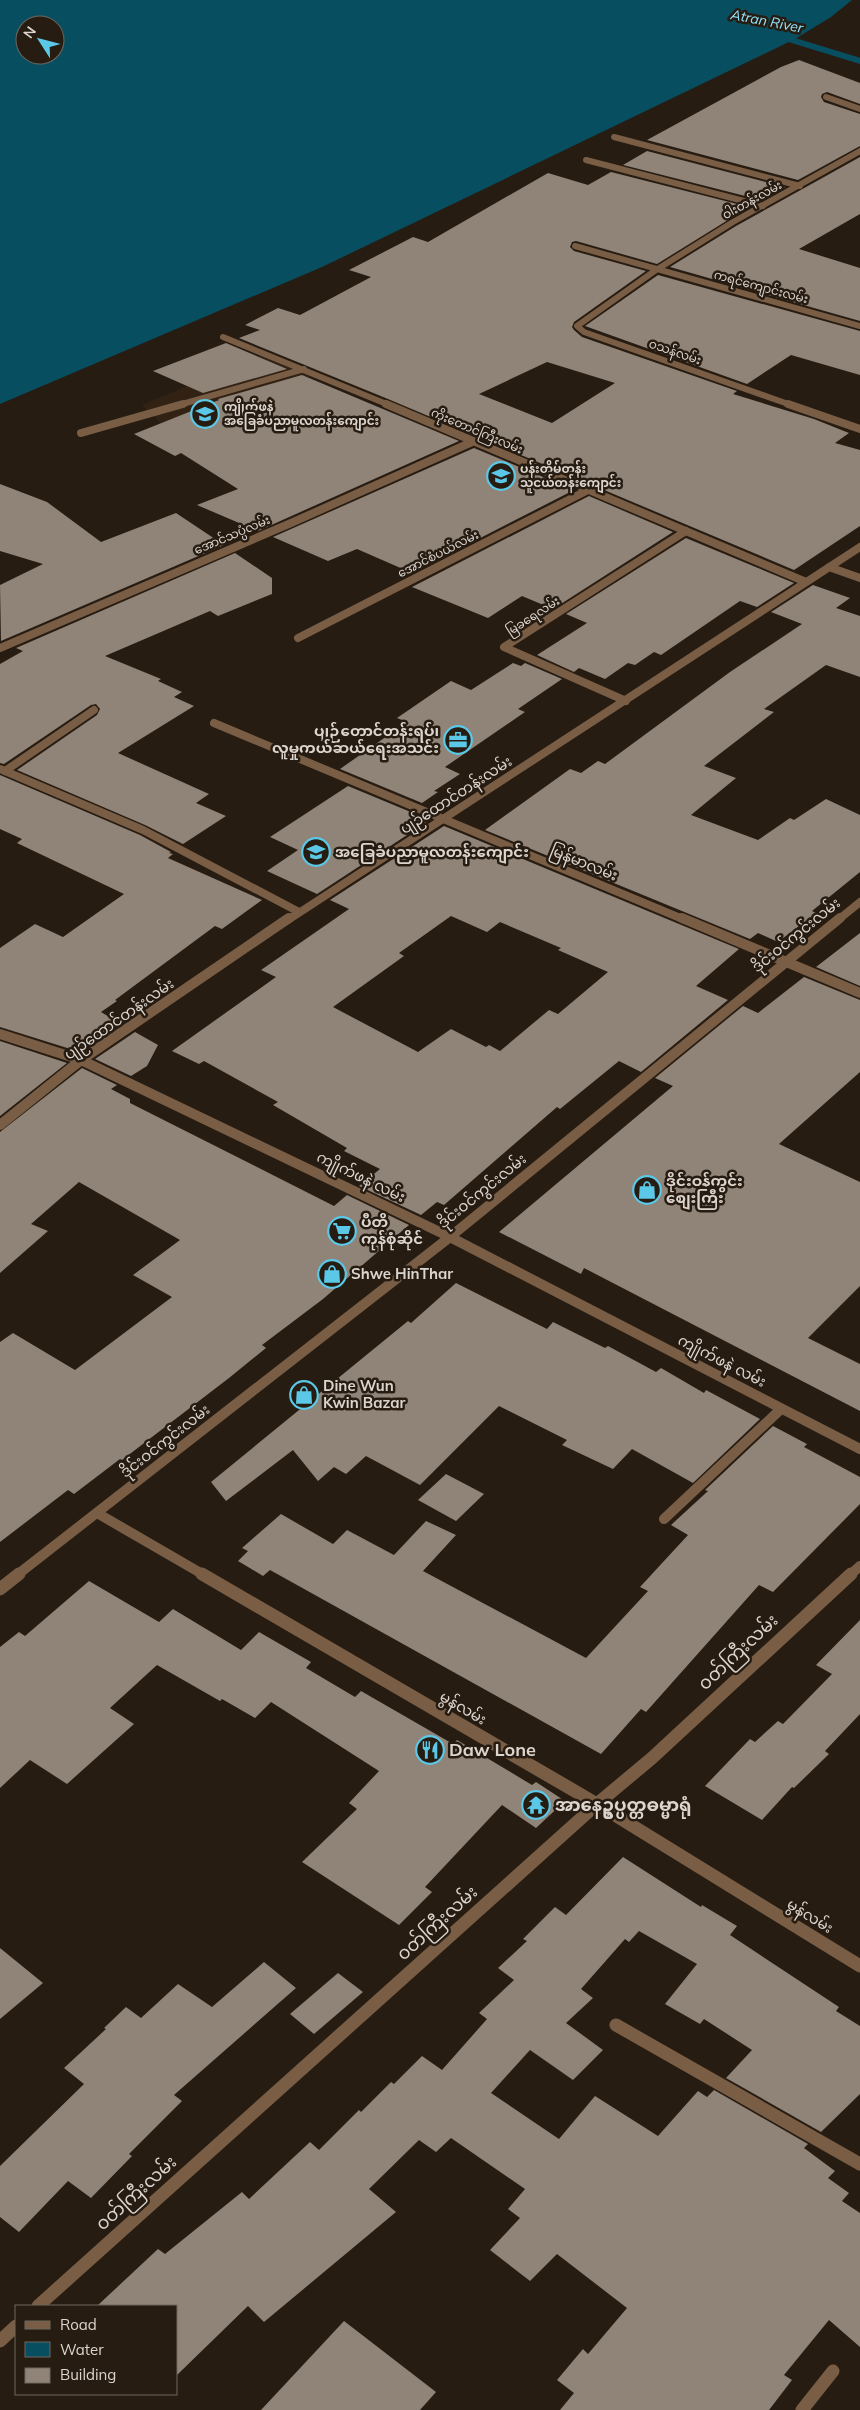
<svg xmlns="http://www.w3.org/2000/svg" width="860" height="2410" font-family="Mulish,'Noto Sans Myanmar',sans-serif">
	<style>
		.built { fill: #322214 }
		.water { fill: #074f60; fill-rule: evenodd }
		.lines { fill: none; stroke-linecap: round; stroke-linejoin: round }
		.stream { stroke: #074f60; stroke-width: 6 }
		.building { fill: #908377; fill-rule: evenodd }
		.service-far3 { stroke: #795e45; stroke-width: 6 }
		.service-far2 { stroke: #795e45; stroke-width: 8 }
		.service-far1 { stroke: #795e45; stroke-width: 10 }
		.service { stroke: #795e45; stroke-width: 13 }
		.minor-far3 { stroke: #795e45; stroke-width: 6 }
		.minor-far2 { stroke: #795e45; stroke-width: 8 }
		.minor-far1 { stroke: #795e45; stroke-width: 10 }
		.minor { stroke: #795e45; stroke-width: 13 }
		.tertiary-far2 { stroke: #795e45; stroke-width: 8 }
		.tertiary-far1 { stroke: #795e45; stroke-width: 10 }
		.tertiary { stroke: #795e45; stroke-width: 13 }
		.labels { text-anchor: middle; stroke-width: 5; stroke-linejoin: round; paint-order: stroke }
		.far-street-label { font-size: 12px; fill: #dcd5ce; stroke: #271c12 }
		.far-poi-label { font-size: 12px; font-weight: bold; fill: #dcd5ce; stroke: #271c12; text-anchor: start }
		.far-water-label { font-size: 14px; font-style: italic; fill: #92e4fd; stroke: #271c12 }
		.poi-label { font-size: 15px; font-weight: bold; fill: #dcd5ce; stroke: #271c12; text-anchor: start }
		.street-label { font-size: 15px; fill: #dcd5ce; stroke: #271c12 }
		.near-street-label { font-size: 18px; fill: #dcd5ce; stroke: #271c12 }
		.near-poi-label { font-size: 18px; font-weight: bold; fill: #dcd5ce; stroke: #271c12; text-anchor: start }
	</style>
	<rect width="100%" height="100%" fill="#271c12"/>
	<!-- built -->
	<path class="built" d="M264,354l48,22 -64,22 -70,41 -36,-34z"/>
	<!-- water -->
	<path class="water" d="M0,0h852l-21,17 -36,22 -473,228 -322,137zM25,25h30v30h-30z"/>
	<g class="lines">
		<!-- stream -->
		<path class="stream" d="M782,37l78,24"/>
	</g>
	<!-- building -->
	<path class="building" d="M799,60l61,23v21l-33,-12 -5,2 -1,3 3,5 36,12v32l-62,34 -151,-40 134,-73z
		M647,151l138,36 -24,13 -138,-35z
		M860,157v57l-61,35 61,19v53l-190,-54 66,-41z
		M611,172l138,35 -92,57 -81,-23 -4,1 -2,5 4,4 72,20 -72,51 -2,5 2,3 8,7 155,54 -4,3 81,25 35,14 -14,10 25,7v76l-66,44 -406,-171 -149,-61 21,-8 -15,-5 33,-17 22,7 71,-38 -22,-7 64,-33 15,5 120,-69 40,12zM547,362l68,21 -63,40 -73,-29z
		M658,275l202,56v44l-69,-20 -44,29 -162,-58z
		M226,343l61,26 -84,24 -50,-22z
		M302,375l157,66 -201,90 -61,-26 41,-16 -57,-36 -6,3 -41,-22 85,-34 -1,-1z
		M474,448l100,42 -162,83 -55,-24 -29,12 -55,-24z
		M0,484l47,18 54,40 75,-29 48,32 -223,96 -1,-56 43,-21 -43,-13z
		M589,496l84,36 -120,77 -31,-13 -34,22 -76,-31z
		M686,538l108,45 -37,24 -17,-6 -79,54 -7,-3 -19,13 -7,-2 -23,16 -26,-11 -5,4 -37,-17 50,-32 -21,-9z
		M235,553l37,25v16l-54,22 -8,-5 -105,45 56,23 -3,2 24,11 -8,5 20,9 -76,47 91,41 -13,9 30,13 -43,28 -38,-19 -128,-55 80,-55 3,-6 -4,-5 -5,1 -87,59 -4,-1v-99l23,-13 -7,-3z
		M813,585l37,13 -14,10 24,8v61l-34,-12 -62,44 10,3 -70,54 32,12 -45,37 67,25 32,-22 4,2 32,-21 34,16v57l-48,39 4,2 -38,29 -20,-9 -8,6 -265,-109 85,-61 11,4 17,-12 7,3 125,-92 72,-48 -31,-12z
		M513,663l8,3 4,-3 37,16 -44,30 7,3 -80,55 15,7 -26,17 4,1 -16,11 -82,-34 67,-47 -10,-4 54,-37 20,9z
		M0,775l140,60 31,17 -2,1 4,1 -5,4 94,42 -40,29 -7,-3 -100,74 2,1 -16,11 20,12 -41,28 -80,-25v-79l35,-24 28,13 61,-43 -107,-51 5,-4 -22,-10z
		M348,786l82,34 -113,74 -50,-23 31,-21 -28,-13z
		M444,826l295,123 -43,37 32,14 -87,72 -22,-11 -59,48 -3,-2 -113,98 -7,-3 -16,13 -62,-29 21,-17 -36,-18 3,-3 -74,-43 5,-3 -74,-41 -5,3 -27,-13 104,-74 -15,-7 88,-61 -19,-9zM451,916l36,16 13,-10 61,26 -3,2 50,22 -50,42 -9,-4 -49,41 -11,-6 -3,2 -35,-18 -33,23 -85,-45 71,-51 -5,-3z
		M860,933v53l-44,-19z
		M804,977l56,23v72l-81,72 81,38v104l-52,52 52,26v47l-276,-143 -3,6 -82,-42 174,-146 -18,-8 88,-72 15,7z
		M135,1032l23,13 -11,21 -16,10 -36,-17z
		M0,1041l67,22 -67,53z
		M82,1068l35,17 -6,4 19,10v4l204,103 13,-11 62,30 -86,74 -61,46 4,3 -37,30 -107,82 -2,-1 -46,35 -6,-4 -68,52v-200l13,-9 62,37 97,-73 -39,-22 47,-35 -101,-58 -48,42 17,7 -48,42v-141z
		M456,1283l91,46 6,-7 52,26 3,-2 48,26 5,-4 43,25 2,-3 54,29 -67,64 -61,-34 -19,20 -51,-24 5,-5 -68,-34 -79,79 -54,-29 -20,18 -12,-7 -16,14 -25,-31 -67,51 -15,-19 197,-161 3,2z
		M773,1426l34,18 -3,3 56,30v27l-87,88 -14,-7 -113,127 -5,-3 -40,45 -331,-184 -7,6 -25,-15 10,-10 -6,-3 39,-34 52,30 14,-14 47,25 32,-34 30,14 -33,36 163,87 62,-67 -8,-4 48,-52 -17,-10 37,-34 -3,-1z
		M446,1474l38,20 -28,27 -38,-21z
		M89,1581l70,41 14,-13 68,41 18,-18 52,30 -5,6 49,29 6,-6 92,53 4,-4 75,45 4,-3 29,19 -29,27 -34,-23 -77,82 7,5 -33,33 -97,-63 55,-53 -8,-6 30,-32 -108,-69 -16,16 -33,-19 -2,2 -63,-36 -47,43 24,16 -67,60 -37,-24 -30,28v-141l19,-15 6,4z
		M860,1620v94l-35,37 4,3 -35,34 -2,-1 -30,33 -57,-34 45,-47 5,3 23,-21 5,3 49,-50 -16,-9z
		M623,1857l78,50 1,-2 35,21 -7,9 109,72 -3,4 24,15v68l-39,38 -95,-54 26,-28 -48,-31 -4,5 -35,-20 32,-40 -58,-33 -10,11 -4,-3 -44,50 12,9 -27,25 37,27 -30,30 -43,-30 -39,43 68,46 36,-43 63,40 40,-45 9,6 7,-7 94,54 -4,4 31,23 -7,7 21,15 -7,8 18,12v134l-31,-27 -45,55 8,5 -23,30h-209l14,-17 -17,-13 26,-31 5,5 39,-46 -70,-54 -27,27 -40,-31 30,-32 -12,-9 17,-20 -74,-51 -15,14 -17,-12 -50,49 27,23 -132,110 -16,-16 -72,70v-70h-79l61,-57 7,5 77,-62 7,7 61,-57 9,8 40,-40 2,2 30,-30 3,2 28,-28 20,14 45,-51 -8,-6 35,-33 -16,-12 29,-27 -4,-2 32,-32 11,8z
		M0,1948l43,35 -43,36z
		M264,1962l32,26 -122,107 8,6 -53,53 3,2 -41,42 -23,-17 -49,51 -19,-15v-51l84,-82 -20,-16 42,-39 -2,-1 22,-21 15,11 37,-34 34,23z
		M338,1973l25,19 -49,42 -24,-20z
		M344,2321l92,71 -16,18h-159z"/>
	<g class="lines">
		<!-- service-far3 -->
		<path class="service-far3" d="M614,137l186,49
			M586,160l177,46
			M179,405l125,-36"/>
		<!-- service-far2 -->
		<path class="service-far2" d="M81,433l102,-29
			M5,771l89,-61"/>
		<!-- service-far1 -->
		<path class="service-far1" d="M664,1519l117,-110"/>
		<!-- service -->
		<path class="service" d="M616,2025l244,139
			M802,2410l31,-39"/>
		<!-- minor-far3 -->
		<path class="minor-far3" d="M826,97l34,12
			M575,246l285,80
			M223,337l166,68
			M791,405l-207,-73 -7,-6 79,-56 77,-48 127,-71"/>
		<!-- minor-far2 -->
		<path class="minor-far2" d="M386,404l420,178
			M788,404l72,25
			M829,567l31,11
			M298,638l290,-148
			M0,648l291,-125 181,-81
			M626,701l-122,-54 182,-116
			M214,723l471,197
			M0,769l143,61 156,82
			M288,920l572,-373"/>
		<!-- minor-far1 -->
		<path class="minor-far1" d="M682,918l178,75
			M0,1034l81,26 369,177 410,212
			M0,1125l81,-65 208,-142
			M97,1513l107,62
			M850,1575l10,-9"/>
		<!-- minor -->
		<path class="minor" d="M202,1574l395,230 263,162
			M38,2306l559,-502 55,-46 199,-184
			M0,2341l16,-15"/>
		<!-- tertiary-far2 -->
		<path class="tertiary-far2" d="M838,920l22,-18"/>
		<!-- tertiary-far1 -->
		<path class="tertiary-far1" d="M17,1575l433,-338 390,-319"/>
		<!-- tertiary -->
		<path class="tertiary" d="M0,1589l19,-15"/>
	</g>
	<!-- icons -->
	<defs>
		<symbol id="school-ring" viewBox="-11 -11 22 22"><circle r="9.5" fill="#271c12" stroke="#5ac8e6" stroke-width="1.5"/><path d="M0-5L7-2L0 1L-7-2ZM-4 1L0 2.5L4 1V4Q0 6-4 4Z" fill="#5ac8e6"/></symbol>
		<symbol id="office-ring" viewBox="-11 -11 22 22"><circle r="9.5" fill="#271c12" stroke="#5ac8e6" stroke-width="1.5"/><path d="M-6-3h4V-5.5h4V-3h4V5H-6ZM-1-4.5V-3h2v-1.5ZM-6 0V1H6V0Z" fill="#5ac8e6"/></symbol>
		<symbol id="shop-ring" viewBox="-11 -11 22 22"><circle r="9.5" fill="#271c12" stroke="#5ac8e6" stroke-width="1.5"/><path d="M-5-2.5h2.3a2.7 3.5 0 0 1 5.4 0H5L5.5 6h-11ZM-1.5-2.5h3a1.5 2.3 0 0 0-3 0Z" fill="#5ac8e6"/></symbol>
		<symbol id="supermarket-ring" viewBox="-11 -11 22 22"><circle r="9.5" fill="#271c12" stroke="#5ac8e6" stroke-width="1.5"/><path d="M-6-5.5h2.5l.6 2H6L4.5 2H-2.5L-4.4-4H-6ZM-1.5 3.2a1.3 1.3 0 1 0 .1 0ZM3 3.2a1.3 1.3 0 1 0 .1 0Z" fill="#5ac8e6"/></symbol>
		<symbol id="restaurant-ring" viewBox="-11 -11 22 22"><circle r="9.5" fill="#271c12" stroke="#5ac8e6" stroke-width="1.5"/><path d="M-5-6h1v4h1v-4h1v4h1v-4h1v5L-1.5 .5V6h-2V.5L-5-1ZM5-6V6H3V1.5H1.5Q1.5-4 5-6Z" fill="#5ac8e6"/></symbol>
		<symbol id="temple-ring" viewBox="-11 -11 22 22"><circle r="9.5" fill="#271c12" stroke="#5ac8e6" stroke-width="1.5"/><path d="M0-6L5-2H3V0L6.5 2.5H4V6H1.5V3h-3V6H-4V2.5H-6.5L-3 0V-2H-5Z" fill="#5ac8e6"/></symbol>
	</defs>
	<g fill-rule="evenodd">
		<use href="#school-ring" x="189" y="398" width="32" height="32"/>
		<use href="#school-ring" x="485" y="460" width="32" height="32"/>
		<use href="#office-ring" x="442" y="724" width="32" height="32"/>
		<use href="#school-ring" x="300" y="836" width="32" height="32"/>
		<use href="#shop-ring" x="631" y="1174" width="32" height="32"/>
		<use href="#supermarket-ring" x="326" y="1215" width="32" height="32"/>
		<use href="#shop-ring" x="316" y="1258" width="32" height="32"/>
		<use href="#shop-ring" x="288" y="1379" width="32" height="32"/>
		<use href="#restaurant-ring" x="414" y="1734" width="32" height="32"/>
		<use href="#temple-ring" x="520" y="1789" width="32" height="32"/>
	</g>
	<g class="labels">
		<!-- far-street labels -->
		<g class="far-street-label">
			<text transform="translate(752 200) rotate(-29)" y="4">ဝါးတန်းလမ်း</text>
			<text transform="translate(761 287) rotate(15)" y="4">ကရင်ကျောင်းလမ်း</text>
			<text transform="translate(675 352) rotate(19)" y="4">ဝသန်လမ်း</text>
			<text transform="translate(477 431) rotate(23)" y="4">ကိုးတောင်ကြီးလမ်း</text>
			<text transform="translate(232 535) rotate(-23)" y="4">အောင်သပ္ပံလမ်း</text>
			<text transform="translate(438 554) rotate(-27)" y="4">အောင်စံပယ်လမ်း</text>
			<text transform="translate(533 616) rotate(-33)" y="4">မြခရေလမ်း</text>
		</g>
		<!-- far-poi labels -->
		<g class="far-poi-label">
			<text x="224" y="411">ကျိုက်ဖနဲ<tspan x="224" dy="14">အခြေခံပညာမူလတန်းကျောင်း</tspan></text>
			<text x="520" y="473">ပန်းတိမ်တန်း<tspan x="520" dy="14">သူငယ်တန်းကျောင်း</tspan></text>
		</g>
		<!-- far-water labels -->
		<g class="far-water-label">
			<text transform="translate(767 21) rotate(11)" y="5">Atran River</text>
		</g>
		<!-- poi labels -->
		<g class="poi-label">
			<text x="439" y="736" text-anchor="end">ပျဉ်တောင်တန်းရပ်၊<tspan x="439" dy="17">လူမှုကယ်ဆယ်ရေးအသင်း</tspan></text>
			<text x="335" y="857">အခြေခံပညာမူလတန်းကျောင်း</text>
			<text x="666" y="1186">ဒိုင်းဝန်ကွင်း<tspan x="666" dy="17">စျေးကြီး</tspan></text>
			<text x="361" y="1227">ပီတိ<tspan x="361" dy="17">ကုန်စုံဆိုင်</tspan></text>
			<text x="351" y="1279">Shwe HinThar</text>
			<text x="323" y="1391">Dine Wun<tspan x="323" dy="17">Kwin Bazar</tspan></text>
		</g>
		<!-- street labels -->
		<g class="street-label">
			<text transform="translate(456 795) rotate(-33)" y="5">ပျဉ်ထောင်တန်းလမ်း</text>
			<text transform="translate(584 863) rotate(22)" y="5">မြန်မာလမ်း</text>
			<text transform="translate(796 935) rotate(-39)" y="5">ဒိုင်းဝင်ကွင်းလမ်း</text>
			<text transform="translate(119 1019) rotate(-35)" y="5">ပျဉ်ထောင်တန်းလမ်း</text>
			<text transform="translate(361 1177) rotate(26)" y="5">ကျိုက်ဖနဲ လမ်း</text>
			<text transform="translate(482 1191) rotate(-39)" y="5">ဒိုင်းဝင်ကွင်းလမ်း</text>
			<text transform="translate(722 1361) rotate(27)" y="5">ကျိုက်ဖနဲ လမ်း</text>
			<text transform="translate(165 1441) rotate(-38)" y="5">ဒိုင်းဝင်ကွင်းလမ်း</text>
			<text transform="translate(463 1708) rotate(30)" y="5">မွန်လမ်း</text>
			<text transform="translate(810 1916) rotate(32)" y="5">မွန်လမ်း</text>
		</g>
		<!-- near-street labels -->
		<g class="near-street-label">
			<text transform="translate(738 1652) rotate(-43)" y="6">၀တ်ကြီးလမ်း</text>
			<text transform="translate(437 1923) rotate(-42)" y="6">၀တ်ကြီးလမ်း</text>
			<text transform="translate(136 2193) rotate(-42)" y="6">၀တ်ကြီးလမ်း</text>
		</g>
		<!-- near-poi labels -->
		<g class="near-poi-label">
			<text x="449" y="1756">Daw Lone</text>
			<text x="555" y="1811">အာနေဥ္စပ္ပတ္တဓမ္မာရုံ</text>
		</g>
	</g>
	<!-- legend -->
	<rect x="15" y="2305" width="162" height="90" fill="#271c12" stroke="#6f665d"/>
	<rect x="25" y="2321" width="25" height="8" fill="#795e45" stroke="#6f665d"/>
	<text x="60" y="2330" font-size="15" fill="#dcd5ce">Road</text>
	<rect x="25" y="2342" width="25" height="15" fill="#074f60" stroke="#6f665d"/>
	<text x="60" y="2355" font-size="15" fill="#dcd5ce">Water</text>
	<rect x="25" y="2368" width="25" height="15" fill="#908377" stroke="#6f665d"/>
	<text x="60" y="2380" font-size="15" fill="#dcd5ce">Building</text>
	<!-- north arrow -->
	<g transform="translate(40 40) rotate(306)"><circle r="24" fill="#271c12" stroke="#6f665d"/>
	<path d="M0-4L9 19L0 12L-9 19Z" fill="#5ac8e6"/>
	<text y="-8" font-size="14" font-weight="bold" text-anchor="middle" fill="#dcd5ce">N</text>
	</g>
</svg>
